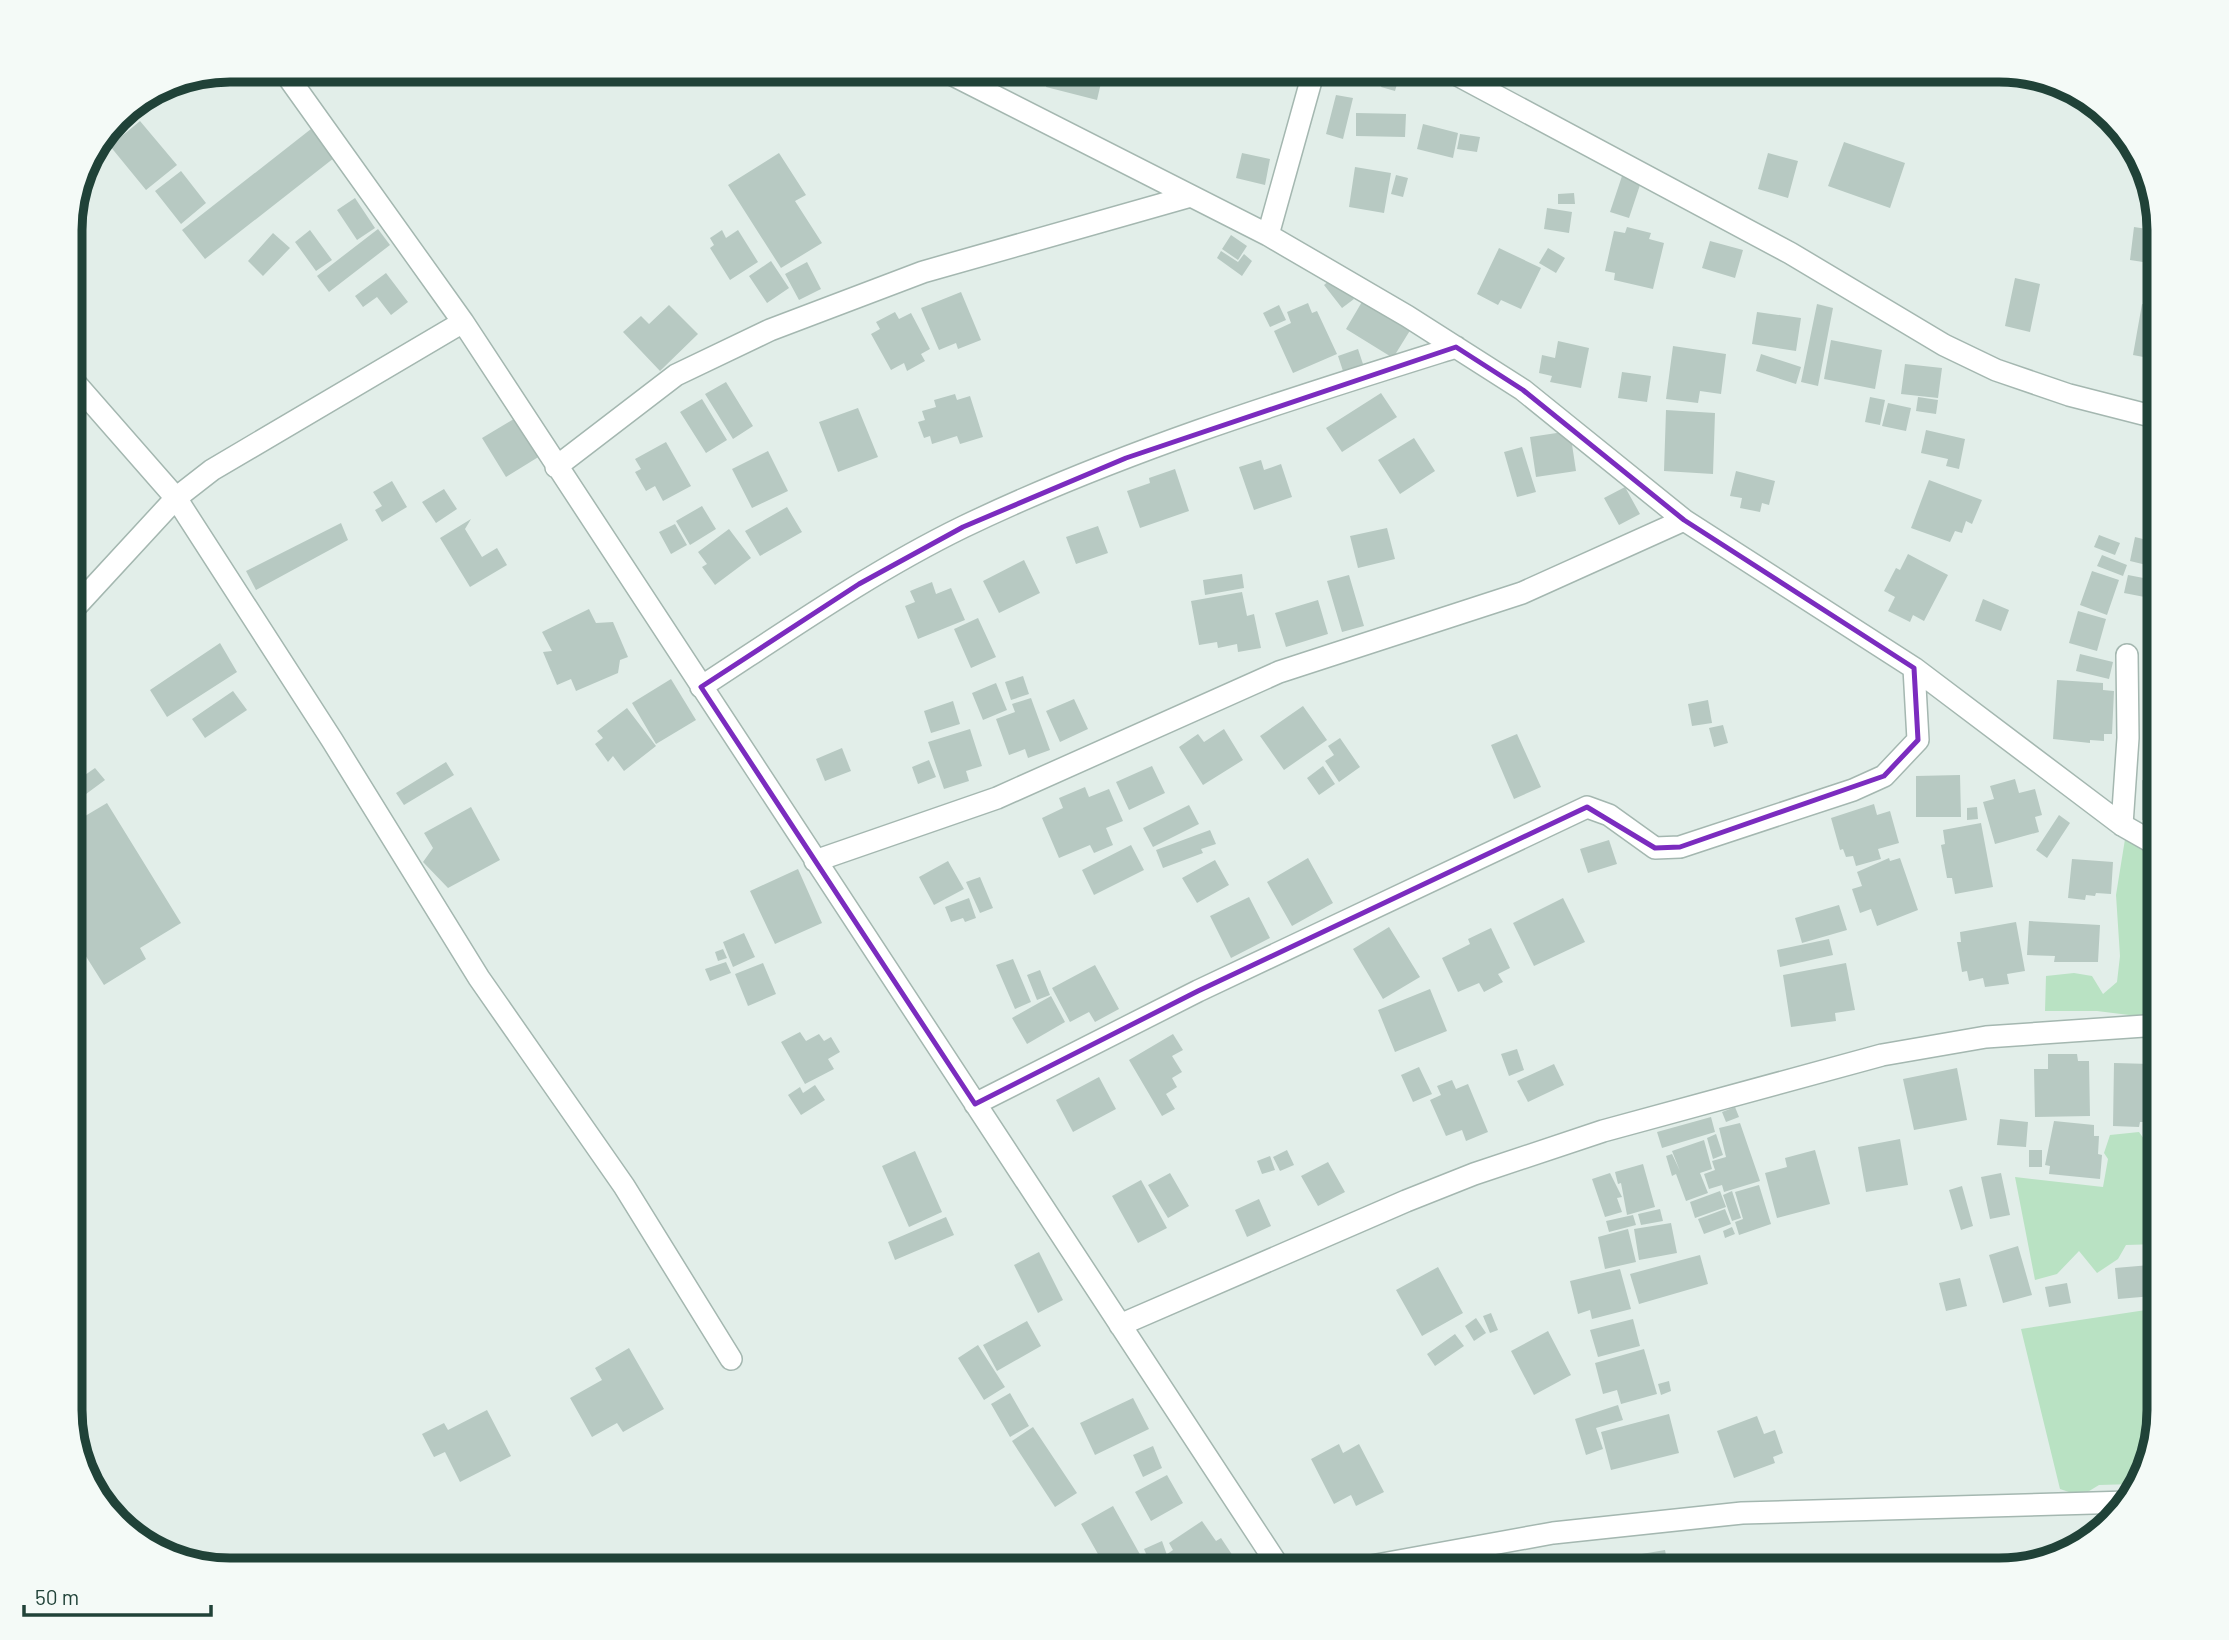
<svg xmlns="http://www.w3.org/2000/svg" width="2229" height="1640" font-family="Barlow,sans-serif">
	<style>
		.green { fill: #b9e2c3 }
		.building { fill: #b7c9c2 }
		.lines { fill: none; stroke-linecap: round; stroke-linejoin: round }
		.minor-casing { stroke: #a4b7b0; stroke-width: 24 }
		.minor { stroke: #fff; stroke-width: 21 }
		.marked { fill: none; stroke: #7b2cbf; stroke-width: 5; stroke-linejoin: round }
		.rim { fill: none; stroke: #204238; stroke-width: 9 }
	</style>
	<rect width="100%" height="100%" fill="#e2eee9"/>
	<!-- green -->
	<path class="green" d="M2126,833l33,22v160l-14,2 -48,-6h-52l1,-35 28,-3 18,3 11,18 14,-12 3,-26 -4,-61z
		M2139,1132l5,7 15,-1v38l-5,1 -11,27 16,4v36l-33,1 -8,14 -21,14 -18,-22 -22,23 -22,6 -20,-103 88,10 5,-28 -4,-6 6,-18z
		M2159,1308v103l-25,73 -35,1 -18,11 -21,-7 -39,-160z"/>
	<!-- building -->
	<path class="building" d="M369,70h20l-12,10z
		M1050,70h54l-7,30 -51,-13z
		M1120,70h16l-2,11 -16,-3z
		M1386,71l14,3 -5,17 -14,-4z
		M1336,95l17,3 -10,41 -17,-5z
		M129,107l9,10 -25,21 -5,-7z
		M1356,113l50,1 -1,23 -49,-1z
		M140,121l37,44 -31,25 -36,-44z
		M1423,124l35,9 -5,25 -36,-9z
		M311,129l23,29 -129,101 -23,-29z
		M1460,134l20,3 -3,15 -20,-3z
		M1844,142l61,21 -15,45 -62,-22z
		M779,153l27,42 -11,6 27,42 -41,25 -53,-83z
		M1242,153l28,6 -5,26 -29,-7z
		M1768,153l30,8 -10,37 -30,-9z
		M1355,167l36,6 -7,40 -35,-6z
		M181,171l25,32 -25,21 -26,-33z
		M1623,173l19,6 -13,39 -19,-6z
		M1396,175l12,3 -5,19 -12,-3z
		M1574,193l1,11h-17v-10z
		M355,198l20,30 -18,12 -20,-30z
		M1547,208l25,4 -3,21 -25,-4z
		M1627,227l24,6 -2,6 15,4 -11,46 -39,-9 1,-7 -10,-2 9,-40 11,2z
		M2134,227l13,2 -4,33 -13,-2z
		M378,229l12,16 -61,47 -12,-16z
		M310,230l22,30 -16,11 -21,-29z
		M722,230l4,8 12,-8 20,32 -28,18 -20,-32 4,-3 -4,-7z
		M273,233l17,15 -27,28 -15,-15z
		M1231,235l16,11 -9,14 -16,-11z
		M1710,241l33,9 -8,28 -33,-10z
		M1499,248l42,20 -20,41 -20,-9 -3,5 -21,-11z
		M1548,248l17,10 -9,15 -17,-10z
		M1221,251l17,11 6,-8 8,7 -10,15 -25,-18z
		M771,261l18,27 -22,15 -18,-27z
		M807,262l14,27 -22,11 -14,-26z
		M386,273l22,29 -17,13 -14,-18 -14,10 -8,-11z
		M1336,275l18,24 -12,9 -18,-23z
		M2015,278l25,6 -10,48 -25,-6z
		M961,292l20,48 -23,9 -2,-6 -17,7 -18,-42z
		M1366,295l48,29 -21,34 -47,-29z
		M1308,303l4,10 5,-2 20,43 -44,19 -19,-42 17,-8 -4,-11z
		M1817,304l16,4 -15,78 -17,-4z
		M2142,304l17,3v53l-26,-5z
		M669,305l29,29 -38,37 -37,-39 18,-16 8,8z
		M1279,305l7,15 -16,7 -7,-14z
		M895,312l4,7 12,-6 19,36 -9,5 4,7 -18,10 -3,-8 -13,7 -20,-36 9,-5 -4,-7z
		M1757,312l44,6 -5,33 -44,-7z
		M1831,340l51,10 -7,39 -51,-10z
		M1558,341l31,7 -8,40 -31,-6 2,-6 -13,-3 3,-18 13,3z
		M1673,346l53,8 -5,40 -21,-3 -2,12 -32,-4z
		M1358,349l5,15 -20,7 -5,-15z
		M1761,354l40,13 -5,17 -40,-13z
		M1905,364l37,4 -4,30 -37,-4z
		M1622,372l29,4 -4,26 -29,-4z
		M726,382l27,44 -20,13 -28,-45z
		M1381,393l16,24 -55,35 -16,-24z
		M955,394l2,6 13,-4 13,41 -23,7 -3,-8 -25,8 -2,-8 -6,2 -6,-16 7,-2 -3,-9 14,-4 -2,-7z
		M1870,397l15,3 -5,25 -15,-3z
		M1918,397l20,3 -2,14 -20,-3z
		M702,399l25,41 -21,13 -26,-41z
		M1888,403l23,5 -5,23 -24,-5z
		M858,408l20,49 -40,15 -19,-50z
		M1666,410l49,3 -2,61 -49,-3z
		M517,417l23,39 -34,21 -24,-39z
		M1926,430l39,9 -6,30 -13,-3 2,-7 -27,-6z
		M1570,431l6,40 -40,6 -6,-40z
		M1414,438l21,33 -35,23 -22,-34z
		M666,442l25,44 -28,15 -8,-15 -9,5 -11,-19 6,-3 -6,-10z
		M1522,447l14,45 -19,5 -13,-45z
		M768,451l20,40 -36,17 -20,-39z
		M1261,460l3,10 17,-6 11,33 -38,13 -15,-43z
		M1175,469l14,42 -49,17 -13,-37 23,-8 -1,-5z
		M1736,471l39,10 -6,24 -7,-2 -2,9 -20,-4 2,-10 -12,-2z
		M1929,480l53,20 -10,24 -6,-3 -4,12 -7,-2 -5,11 -39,-14z
		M392,481l15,26 -25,15 -7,-12 7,-4 -9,-14z
		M1625,487l15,27 -21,11 -15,-27z
		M444,489l13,20 -21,14 -14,-21z
		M702,506l14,23 -26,16 -14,-24z
		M787,507l15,25 -42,24 -15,-25z
		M471,519l-6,10 17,28 15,-9 10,17 -37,22 -30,-49z
		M341,523l7,17 -92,50 -10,-19z
		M675,524l12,21 -16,9 -12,-22z
		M1098,526l10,27 -32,11 -10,-27z
		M1387,528l8,31 -37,9 -8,-32z
		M729,529l22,29 -36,27 -13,-18 5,-3 -9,-12z
		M2099,535l21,8 -5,12 -21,-8z
		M2135,537l24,6v25l-29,-7z
		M1908,554l40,21 -24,46 -11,-6 -3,7 -22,-11 7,-14 -11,-6 12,-23 4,2z
		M2102,555l25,10 -4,11 -26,-10z
		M1024,560l16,33 -41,20 -16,-32z
		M2092,571l27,9 -12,35 -27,-10z
		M1242,574l2,14 -39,7 -2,-15z
		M1349,575l15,51 -22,6 -15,-51z
		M2128,575l31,6 -4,18 -31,-6z
		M932,582l4,12 15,-6 14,32 -47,19 -13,-33 10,-4 -5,-11z
		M1242,592l5,24 7,-2 7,34 -23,4 -1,-8 -19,4 -1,-6 -18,3 -8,-44z
		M1983,599l26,11 -8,21 -26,-10z
		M1318,600l10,34 -42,13 -11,-34z
		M589,609l7,14 17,-1 15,35 -8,3 -2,13 -42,18 -5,-12 -14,6 -14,-33 9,-1 -10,-19z
		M2078,611l28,8 -9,32 -28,-8z
		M978,618l18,39 -25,11 -17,-39z
		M2148,619h11v26l-10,1z
		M220,643l17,29 -70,45 -17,-27z
		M2080,654l33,8 -4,17 -33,-8z
		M2150,667h9v39h-3v-21h-5z
		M1023,676l6,18 -18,6 -6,-18z
		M671,679l25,41 -40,24 -24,-41z
		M2057,680l46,3v7l11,1 -2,43h-8v7l-14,-1v3l-37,-4z
		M996,683l11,27 -24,10 -11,-27z
		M233,691l14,19 -42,28 -13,-19z
		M1031,698l19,52 -22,8 -3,-9 -16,6 -13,-36 19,-7 -3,-8z
		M1074,699l14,30 -28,13 -14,-31z
		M1708,700l4,23 -20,3 -4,-22z
		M953,701l7,23 -29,9 -7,-22z
		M1303,706l24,34 -43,30 -24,-34z
		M627,708l29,38 -32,25 -11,-15 -5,6 -13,-18 8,-6 -6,-7z
		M1723,725l5,18 -14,4 -5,-19z
		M970,729l12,37 -16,5 3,10 -25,8 -16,-47z
		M1224,729l19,31 -40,25 -24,-38 19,-13 6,8z
		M2155,731h4v26h-6z
		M1517,734l24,53 -27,12 -23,-54z
		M1340,738l20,29 -21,15 -14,-21 9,-6 -6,-9z
		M842,748l9,23 -26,10 -9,-22z
		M929,760l7,17 -18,7 -6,-17z
		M446,762l8,13 -50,30 -8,-12z
		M1152,766l13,27 -36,17 -13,-28z
		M1323,766l12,18 -16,11 -12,-17z
		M95,768l10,12 -23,17 -10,-13z
		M2147,768l12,1v52l-17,-1v-40l4,1z
		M1960,775l1,42h-45v-41z
		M2015,779l4,14 16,-4 7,26 -7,2 4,15 -44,12 -12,-42 11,-3 -4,-13z
		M1085,787l4,10 20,-8 14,32 -17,7 7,17 -19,8 -4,-8 -31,13 -17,-40 21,-10 -4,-10z
		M107,803l74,120 -41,25 6,11 -42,26 -34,-54v-106z
		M1874,804l3,11 13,-4 9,32 -21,6 3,10 -25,7 -3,-10 -7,1 -3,-8 -3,1 -9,-32z
		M1189,805l10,19 -46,23 -10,-19z
		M471,807l29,53 -52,28 -25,-26 10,-14 -9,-15z
		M1977,807l1,12 -11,1v-12z
		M2059,815l11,8 -23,35 -11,-8z
		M1981,823l12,64 -38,7 -3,-16h-5l-6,-33 4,-1 -2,-14z
		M1210,830l6,14 -15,5 2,4 -40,15 -7,-18z
		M1609,840l8,24 -29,9 -8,-24z
		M1131,845l13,25 -50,25 -12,-25z
		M1308,858l25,45 -41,23 -25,-44z
		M1889,858l1,3 10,-3 18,52 -41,16 -6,-17 -11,4 -8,-24 10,-3 -5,-14z
		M2072,859l41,3 -2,32 -15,-1 -1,3 -9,-1 -1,5 -17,-2z
		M1215,860l14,25 -32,18 -15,-25z
		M948,861l16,28 -30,16 -15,-28z
		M798,869l24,54 -47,21 -25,-53z
		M980,877l13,31 -13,5 -14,-31z
		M1249,897l21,41 -39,20 -21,-42z
		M969,898l7,20 -11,4 -2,-4 -12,4 -6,-15z
		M1563,898l22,44 -51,24 -21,-43z
		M1839,905l8,25 -45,13 -7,-25z
		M2029,921l71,4 -2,37h-44l1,-6 -28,-1z
		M2016,922l9,49 -18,3 2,10 -24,3 -2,-9 -14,3 -2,-10 -5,1 -5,-30h4l-1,-10z
		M1389,927l31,50 -37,22 -30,-50z
		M1491,928l19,40 -12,6 5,8 -19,10 -5,-9 -21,9 -16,-34 28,-14 -2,-5z
		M744,933l11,24 -22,10 -10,-25z
		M1829,939l4,16 -53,12 -3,-17z
		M723,949l4,9 -9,3 -3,-9z
		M1013,959l18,43 -16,7 -19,-44z
		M726,962l5,11 -21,8 -5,-12z
		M763,963l13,31 -28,12 -13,-32z
		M1846,963l9,47 -20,3 1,8 -45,6 -8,-52z
		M1095,965l24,44 -24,13 -6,-10 -19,10 -18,-34z
		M1040,970l10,25 -13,5 -10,-25z
		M1430,989l17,42 -52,21 -17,-42z
		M1051,996l14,26 -38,22 -15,-26z
		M800,1032l6,9 13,-7 5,7 7,-4 9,15 -12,7 6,10 -29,15 -24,-42z
		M1173,1034l10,16 -11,6 10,16 -10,6 5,9 -11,7 9,15 -13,7 -33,-56z
		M1517,1049l7,21 -15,6 -8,-22z
		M2048,1054h29l1,7h11l1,55 -55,1 -1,-48h14z
		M2114,1063l37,1v8h8v50h-19l-1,5 -26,-1z
		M1554,1064l10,21 -36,17 -11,-21z
		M1419,1067l13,27 -19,8 -12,-27z
		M1957,1068l10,52 -53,10 -11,-51z
		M1099,1077l17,32 -43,23 -17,-32z
		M1452,1080l4,9 12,-5 20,48 -22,9 -4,-11 -16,6 -16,-36 11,-5 -4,-9z
		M815,1085l10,15 -24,15 -13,-20 12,-8 3,6z
		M1735,1107l4,10 -13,5 -4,-10z
		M1711,1117l4,15 -53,16 -5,-16z
		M2000,1119l28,3 -2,25 -29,-2z
		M2054,1121l40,4v11h5l-1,18 4,1 -2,24 -51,-5 1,-8 -5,-1z
		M2144,1122l15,2v10h-15z
		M1740,1123l20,58 -36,11 -2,-7 -13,4 -5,-15 11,-4 -3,-9 14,-4 -7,-29z
		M1716,1134l7,21 -10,4 -6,-21z
		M1900,1139l8,46 -42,7 -8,-45z
		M1704,1140l8,29 -12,4 8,20 -22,8 -10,-27 -4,2 -6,-20 6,-2 8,17 -8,-20z
		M1287,1150l7,15 -14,6 -7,-14z
		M1815,1150l15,54 -53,14 -12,-45 22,-6 -2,-9z
		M2029,1150h13v17h-13z
		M915,1151l27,61 -33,15 -27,-61z
		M1270,1156l5,14 -13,4 -5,-13z
		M1328,1162l17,30 -27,14 -17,-30z
		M1643,1164l12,43 -28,8 -6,-32 -3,1 -3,-12z
		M1170,1173l19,33 -21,12 -20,-33z
		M1610,1173l12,24 -5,1 5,14 -17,5 -13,-38z
		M2001,1173l9,42 -20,4 -9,-42z
		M1141,1180l26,48 -29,15 -26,-47z
		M1759,1185l12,39 -32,11 -4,-13 8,-3 -8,-27z
		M1962,1186l11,40 -12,4 -12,-40z
		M1720,1191l6,16 -31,11 -5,-16z
		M1732,1191l9,27 -9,3 -9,-26z
		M1259,1199l12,27 -24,11 -12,-27z
		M1660,1209l3,12 -22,4 -3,-11z
		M1725,1209l6,15 -27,10 -6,-15z
		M1633,1215l3,10 -27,7 -3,-11z
		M946,1217l8,18 -59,25 -7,-18z
		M1671,1223l6,30 -38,7 -5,-31z
		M1732,1227l3,7 -10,4 -2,-7z
		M1628,1229l8,33 -31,7 -7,-32z
		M2018,1246l14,49 -29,8 -14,-48z
		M1039,1252l24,48 -25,13 -24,-48z
		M1700,1255l8,29 -69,20 -9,-30z
		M2150,1265l3,31 -35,3 -3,-31z
		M1438,1267l25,46 -41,23 -26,-46z
		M1620,1269l11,40 -39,10 -2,-9 -12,4 -8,-33z
		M1960,1278l7,28 -21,5 -7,-28z
		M2067,1283l4,20 -22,4 -4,-20z
		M1491,1313l7,17 -8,3 -7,-17z
		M1476,1318l10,15 -12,8 -9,-15z
		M1633,1319l7,27 -42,11 -8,-27z
		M1027,1321l14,25 -44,25 -14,-26z
		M1548,1331l23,44 -37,20 -23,-44z
		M1455,1334l9,12 -29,20 -8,-12z
		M978,1345l27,42 -21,13 -26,-42z
		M629,1348l35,61 -41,23 -6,-9 -25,14 -22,-39 32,-18 -7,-12z
		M1644,1349l13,45 -36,10 -4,-14 -14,4 -8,-31z
		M1669,1381l2,10 -10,4 -3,-11z
		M1010,1393l19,33 -19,11 -19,-33z
		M1133,1398l16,31 -54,26 -15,-32z
		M1618,1405l5,15 -27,8 7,21 -17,6 -11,-36z
		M487,1410l24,46 -51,26 -15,-30 -11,5 -12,-23 22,-11 4,7z
		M1669,1414l10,39 -68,17 -10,-38z
		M1757,1416l7,18 11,-4 8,23 -10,4 2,6 -41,15 -17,-47z
		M1033,1427l44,66 -22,14 -43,-66z
		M1339,1444l4,9 16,-9 25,48 -28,14 -5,-11 -17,9 -23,-45z
		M1153,1446l9,22 -19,9 -10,-22z
		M1167,1475l16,28 -32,18 -16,-29z
		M1113,1506l29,52 -21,12h-14l-26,-46z
		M1202,1521l14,20 5,-3 12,18 -20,14h-35l-11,-16 6,-4 -4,-7z
		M1162,1541l5,14 7,15h-21l-9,-21z
		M1665,1550l4,20h-36l-3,-14z"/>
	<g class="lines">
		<defs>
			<path id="minor" d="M283,70l180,252 818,1248
				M943,70l325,165 139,81 116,74 161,130 230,148 208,157 37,21
				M1448,70l342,183 154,92 52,25 73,25 90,23
				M1268,235l46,-165
				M70,377l106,121 156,242 147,238 145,208 107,173
				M556,467l120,-92 94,-45 153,-58 268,-76
				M70,613l106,-115 36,-28 251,-148
				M701,687c86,-56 170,-115 262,-160 158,-76 327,-128 493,-180
				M2122,825l6,-87 -1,-83
				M815,861l182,-63 282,-126 243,-79 162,-73
				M975,1104l223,-113 389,-184 22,8 46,33 25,-1 173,-57 31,-14 34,-36 -4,-72
				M1120,1325l286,-124 68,-27 129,-43 279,-76 104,-18 173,-12
				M1349,1570l204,-37 189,-20 386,-11"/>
		</defs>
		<!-- minor casing -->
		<use href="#minor" class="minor-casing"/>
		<!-- minor -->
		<use href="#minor" class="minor"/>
	</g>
	<!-- marked area -->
	<path class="marked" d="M1456,347l67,43 161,130 230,148 4,72 -34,36 -204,71 -25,1 -68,-41 -389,184 -223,113 -274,-417 158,-103 104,-57 163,-69z"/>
	<!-- crop -->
	<path d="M0 0H2229V1640H0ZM230 82H1999A148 148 0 0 1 2147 230V1410A148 148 0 0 1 1999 1558H230A148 148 0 0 1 82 1410V230A148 148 0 0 1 230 82Z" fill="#f4faf7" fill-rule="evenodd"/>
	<path class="rim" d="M230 82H1999A148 148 0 0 1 2147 230V1410A148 148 0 0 1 1999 1558H230A148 148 0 0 1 82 1410V230A148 148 0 0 1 230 82Z"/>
	<!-- scale -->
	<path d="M24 1605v10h187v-10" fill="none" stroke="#204238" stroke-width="3.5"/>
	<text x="35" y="1605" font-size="21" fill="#204238" stroke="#f4faf7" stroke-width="5" paint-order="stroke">50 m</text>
</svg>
